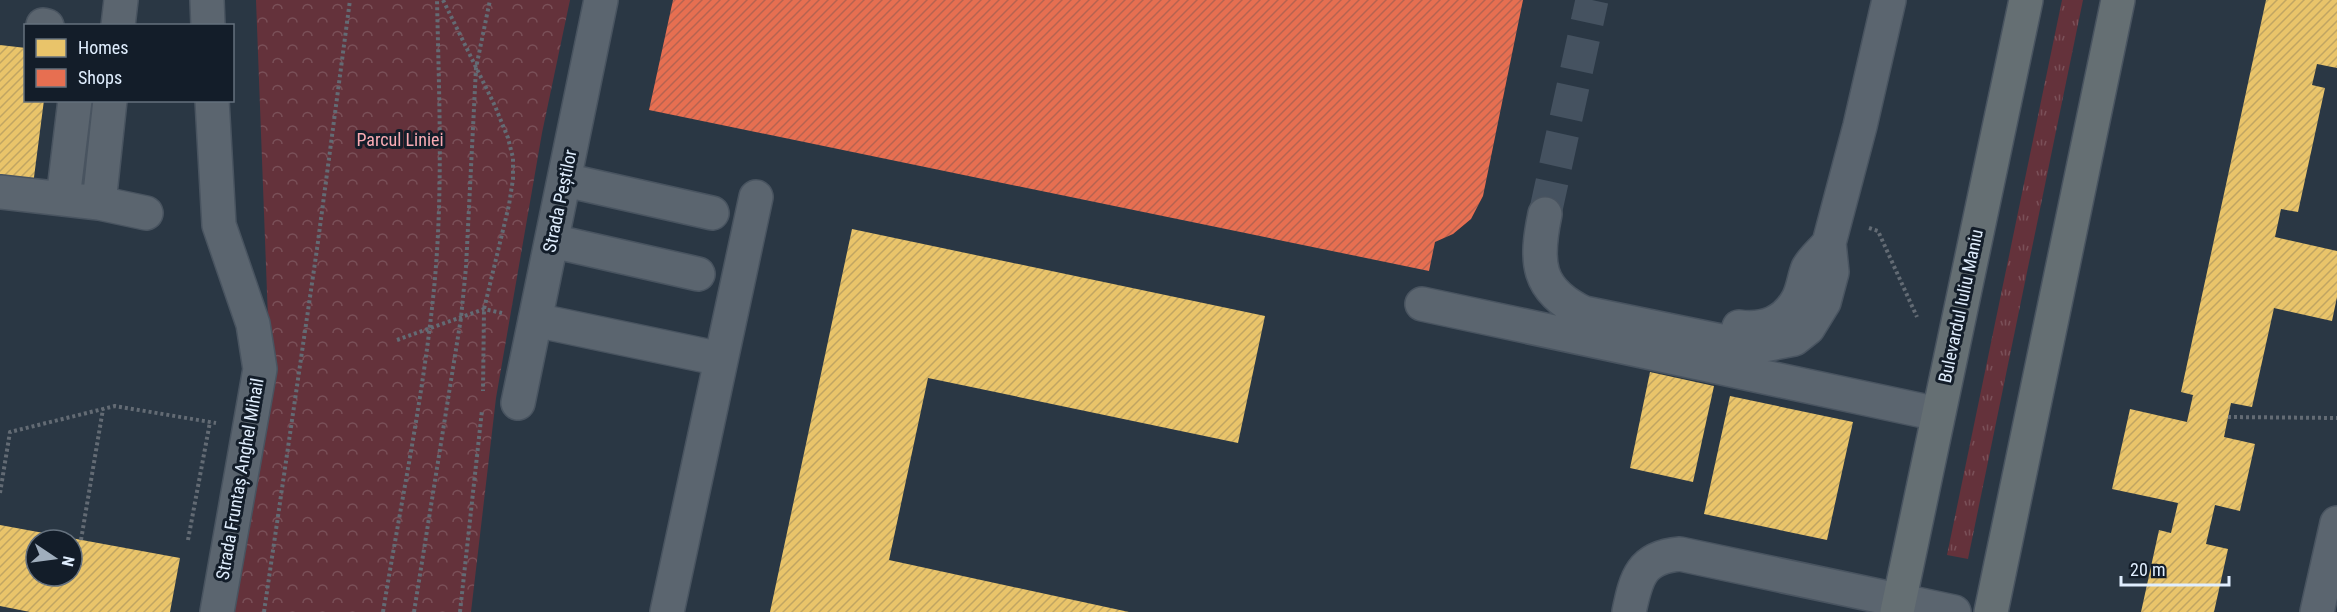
<svg xmlns="http://www.w3.org/2000/svg" width="2337" height="612" font-family="'Roboto Condensed',sans-serif">
	<style>
		.grass { fill: url(#grass-tufts) }
		.forest { fill: url(#forest-crowns) }
		.homes { fill: url(#homes-hatch); fill-rule: evenodd }
		.shops { fill: url(#shops-hatch) }
		.lines { fill: none; stroke-linecap: round; stroke-linejoin: round }
		.minor-tunnel { stroke: #455260; stroke-width: 33; stroke-dasharray: 33 16; stroke-linecap: butt }
		.minor-casing { stroke: #495460; stroke-width: 36 }
		.major-casing { stroke: #495460; stroke-width: 36 }
		.path { stroke: #636b74; stroke-width: 4; stroke-dasharray: 3 3; stroke-linecap: butt }
		.minor { stroke: #5b656f; stroke-width: 33 }
		.major { stroke: #656f73; stroke-width: 33 }
		.labels { text-anchor: middle; stroke-width: 6; stroke-linejoin: round; paint-order: stroke }
		.park-label { font-size: 18px; fill: #f9abb3; stroke: #131d29 }
		.street-label { font-size: 18px; fill: #e0eefe; stroke: #131d29 }
	</style>
	<defs>
		<pattern id="grass-tufts" width="24" height="20" patternUnits="userSpaceOnUse" patternTransform="scale(1.5)"><rect width="24" height="20" fill="#64323b"/><path d="M3 7l-1-3M5 7V3M7 7l1-3M15 17l-1-3M17 17v-4M19 17l1-3" fill="none" stroke="#7a5058"/></pattern>
		<pattern id="forest-crowns" width="20" height="18" patternUnits="userSpaceOnUse" patternTransform="scale(1.5)"><rect width="20" height="18" fill="#64323b"/><path d="M2 6a3 3 0 1 1 6 0M12 15a3 3 0 1 1 6 0" fill="none" stroke="#7a5058"/></pattern>
		<pattern id="homes-hatch" width="6" height="6" patternUnits="userSpaceOnUse" patternTransform="scale(1.5)"><rect width="6" height="6" fill="#e9c46a"/><path d="M-1 1l2-2M0 6l6-6M5 7l2-2" fill="none" stroke="#c0a562"/></pattern>
		<pattern id="shops-hatch" width="6" height="6" patternUnits="userSpaceOnUse" patternTransform="scale(1.5)"><rect width="6" height="6" fill="#e76f51"/><path d="M-1 1l2-2M0 6l6-6M5 7l2-2" fill="none" stroke="#b66350"/></pattern>
	</defs>
	<rect width="100%" height="100%" fill="#2a3744"/>
	<!-- grass -->
	<path class="grass" d="M2062,0h21l-115,559 -21,-4z"/>
	<!-- forest -->
	<path class="forest" d="M256,0h314l-28,133 -46,265 -25,214h-238l38,-213z"/>
	<!-- homes -->
	<path class="homes" d="M2266,0h71v68l-20,-4 -5,21 13,3 -27,124 -17,-3 -6,28 62,14v46l-5,24 -58,-13 -22,99 -21,-4 -7,34 31,7 -15,67 -25,-6 -9,39 22,5 -14,63h-73l18,-82 12,3 7,-30 -66,-14 18,-80 57,13 6,-27 16,4 -28,-7z
		M0,45l26,3v52h18l-11,85 -33,-4z
		M852,229l413,87 -27,127 -310,-65 -39,182 240,52h-359z
		M1650,372l64,14 -21,96 -63,-14z
		M1730,396l123,26 -26,118 -123,-26z
		M0,525l180,33 -10,54h-140l-30,-6zM36,540h36v36h-36z"/>
	<!-- shops -->
	<path class="shops" d="M673,0h850l-40,196 -12,23 -18,15 -18,8 -6,29 -780,-161z"/>
	<g class="lines">
		<!-- minor-tunnel -->
		<path class="minor-tunnel" d="M1545,214l47,-214"/>
		<defs>
			<path id="minor" d="M207,0l1,26
				M43,25l4,1
				M118,26l3,-26
				M212,100l7,125 34,99 7,45 -43,243
				M565,180l147,33
				M0,192l99,11 47,10
				M63,199l12,-99
				M99,203l11,-103
				M1545,214c-10,48 -9,76 39,99l146,30 29,3 35,-7 14,-11 16,-26 8,-30 -3,-29 31,-117 29,-126
				M552,241l146,33
				M1422,304l516,110
				M535,320l186,39
				M1739,327c25,3 46,-4 59,-28 5,-9 6,-21 10,-31 5,-9 15,-17 21,-25
				M518,403l83,-403
				M667,612l89,-415
				M1629,612c7,-34 12,-55 51,-58l274,58
				M2317,612l20,-89"/>
			<path id="major" d="M1897,612l129,-612
				M1991,612l127,-612"/>
		</defs>
		<!-- minor casing -->
		<use href="#minor" class="minor-casing"/>
		<!-- major casing -->
		<use href="#major" class="major-casing"/>
		<!-- path -->
		<path class="path" d="M443,0l52,106 13,32 5,20v21l-4,26 -25,104 -1,82
			M1869,228l9,3 39,86
			M397,340l87,-31 18,4
			M2228,417l109,1
			M0,493l10,-61 105,-26 101,17
			M81,540l22,-131
			M188,540l22,-118
			M264,612l53,-363 33,-249
			M383,612c18,-111 42,-222 52,-334 8,-92 4,-185 2,-278
			M414,612l47,-294 5,-51 10,-199 14,-68
			M460,612l22,-202"/>
		<!-- minor -->
		<use href="#minor" class="minor"/>
		<!-- major -->
		<use href="#major" class="major"/>
	</g>
	<g class="labels">
		<!-- park labels -->
		<g class="park-label">
			<text x="400" y="146">Parcul Liniei</text>
		</g>
		<!-- street labels -->
		<g class="street-label">
			<text transform="translate(560 201) rotate(-78)" y="6">Strada Peștilor</text>
			<text transform="translate(1961 306) rotate(-78)" y="6">Bulevardul Iuliu Maniu</text>
			<text transform="translate(240 479) rotate(-80)" y="6">Strada Fruntaș Anghel Mihail</text>
		</g>
	</g>
	<!-- legend -->
	<rect x="24" y="24" width="210" height="78" fill="#131d29" stroke="#65717e" stroke-width="1.5"/>
	<rect x="36" y="39" width="30" height="18" fill="#e9c46a" stroke="#65717e" stroke-width="1.5"/>
	<text x="78" y="54" font-size="18" fill="#e0eefe">Homes</text>
	<rect x="36" y="69" width="30" height="18" fill="#e76f51" stroke="#65717e" stroke-width="1.5"/>
	<text x="78" y="84" font-size="18" fill="#e0eefe">Shops</text>
	<!-- north arrow -->
	<g transform="translate(54 558) rotate(103)"><circle r="28" fill="#131d29" stroke="#65717e" stroke-width="1.5"/>
	<path d="M0-4.5L10 22L0 15L-10 22Z" fill="#a0aebd"/>
	<text y="-9" font-size="16" font-weight="bold" text-anchor="middle" fill="#e0eefe">N</text>
	</g>
	<!-- scale -->
	<path d="M2121 576v9h108v-9" fill="none" stroke="#e0eefe" stroke-width="3"/>
	<text x="2130" y="576" font-size="18" fill="#e0eefe" stroke="#131d29" stroke-width="4.5" paint-order="stroke">20 m</text>
</svg>
